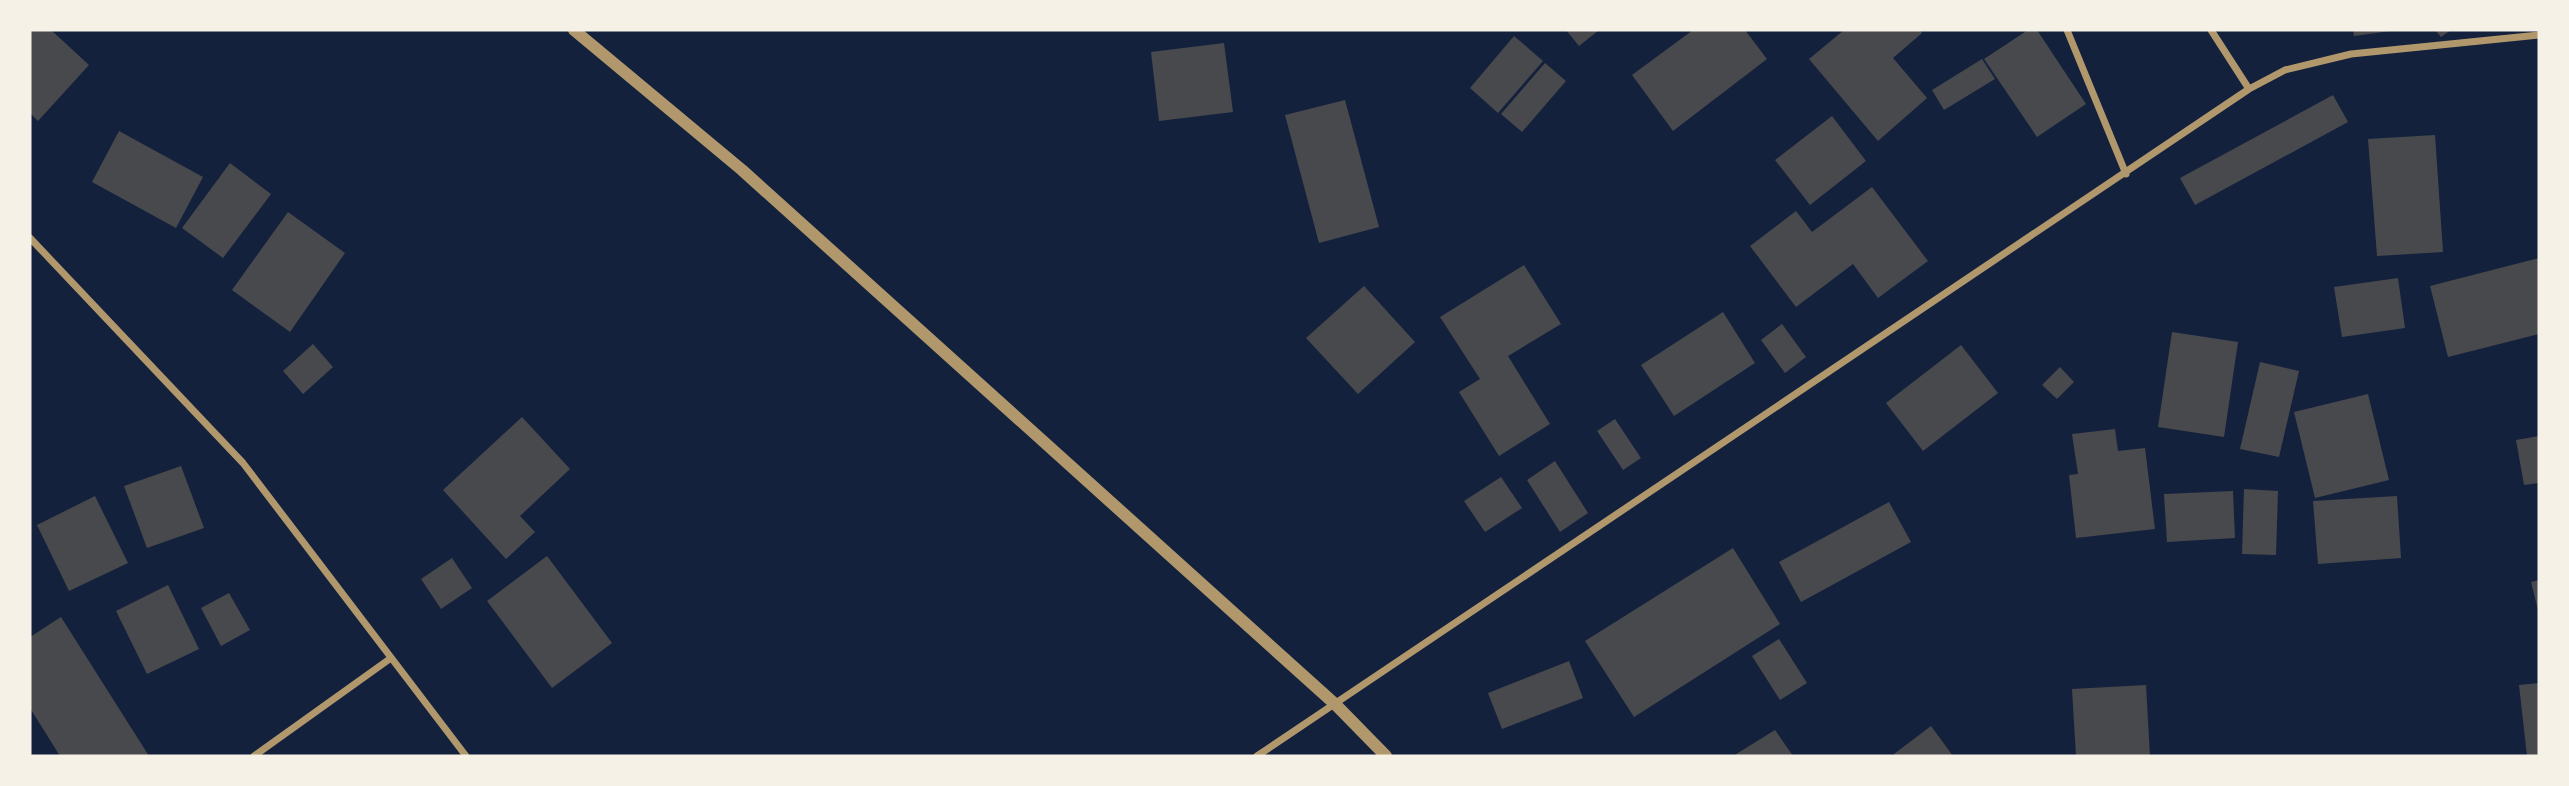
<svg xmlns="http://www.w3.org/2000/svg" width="2569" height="786" font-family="'Nunito Sans',sans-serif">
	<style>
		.building { fill: #48494c }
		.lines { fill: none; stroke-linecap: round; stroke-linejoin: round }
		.minor { stroke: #b1986c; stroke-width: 7 }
		.tertiary { stroke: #b1986c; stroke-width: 12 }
	</style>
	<rect width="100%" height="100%" fill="#14213d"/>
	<!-- building -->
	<path class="building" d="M30,30h21l38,35 -51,56 -8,-8z
		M1566,30h33l-20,16z
		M1693,30h52l22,29 -94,72 -41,-56z
		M1844,30h76l2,3 -29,25 34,40 -49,43 -69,-82z
		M2028,30h9l49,74 -49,33 -53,-78z
		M2353,30h38v1l-37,5z
		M2435,30h16l-10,7z
		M1514,36l29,25 -45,52 -28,-25z
		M1224,43l9,69 -74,9 -8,-69z
		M1982,59l13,20 -51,31 -12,-20z
		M1545,63l21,18 -44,51 -21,-18z
		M2333,95l15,27 -153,83 -15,-27z
		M1345,100l34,127 -60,16 -34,-128z
		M1832,116l34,45 -56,44 -35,-45z
		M119,131l84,46 -27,51 -84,-46z
		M2435,135l8,117 -66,4 -9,-117z
		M230,163l41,31 -48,64 -41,-30z
		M1872,187l56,74 -50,37 -25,-34 -57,43 -46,-61 46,-35 16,21z
		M288,212l57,41 -55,79 -58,-42z
		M2539,258v76l-91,23 -18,-71z
		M1524,265l37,59 -53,32 42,68 -51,32 -40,-64 21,-13 -40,-62z
		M2398,278l7,50 -63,9 -8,-50z
		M1364,286l51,56 -57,52 -52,-56z
		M1723,312l32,51 -81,53 -33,-51z
		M1782,324l24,33 -21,16 -24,-33z
		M2172,332l66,10 -14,95 -66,-10z
		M313,344l20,23 -30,27 -20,-23z
		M1961,345l37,48 -75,58 -37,-48z
		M2260,362l39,9 -20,86 -39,-8z
		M2060,367l14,15 -17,17 -15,-14z
		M2368,394l21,86 -74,18 -21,-86z
		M522,417l48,52 -50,47 15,16 -29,27 -63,-69z
		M1615,419l26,39 -18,12 -26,-39z
		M2115,429l3,22 27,-3 10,81 -79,9 -7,-63 9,-1 -6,-40z
		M2539,436v47l-15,2 -8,-45z
		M1555,461l33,52 -28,19 -33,-52z
		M181,466l23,62 -57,20 -23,-62z
		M1501,477l21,31 -37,24 -21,-31z
		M2244,489l34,2 -2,64 -34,-1z
		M2233,491l2,47 -68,4 -3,-48z
		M95,496l33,67 -59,28 -32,-66z
		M2397,496l4,62 -83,6 -5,-63z
		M1889,502l22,40 -110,60 -22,-40z
		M1733,548l47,76 -146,93 -49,-76z
		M547,556l65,87 -60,45 -65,-87z
		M452,558l20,30 -31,21 -20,-30z
		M2539,580v30h-1l-7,-28z
		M168,585l31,64 -52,25 -31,-63z
		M229,593l21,37 -29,16 -20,-38z
		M61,617l88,139h-89l-30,-48v-71z
		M1779,639l28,44 -27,17 -28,-44z
		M1569,661l14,37 -81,31 -14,-36z
		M2539,683v73h-12l-8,-71z
		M2146,685l4,71h-74l-4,-67z
		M1931,726l22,30h-58l-1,-2z
		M1775,730l18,26h-60z"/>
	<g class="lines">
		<!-- minor -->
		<path class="minor" d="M2067,30l59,144
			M2211,30l38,59
			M30,238l213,225 223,293
			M254,756l137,-98
			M1257,756l992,-667 36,-19 66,-16 188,-19"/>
		<!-- tertiary -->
		<path class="tertiary" d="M574,30l168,140 594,535 50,51"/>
	</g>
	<!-- border -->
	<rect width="2569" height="786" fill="none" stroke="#f6f1e7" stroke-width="63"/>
</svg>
